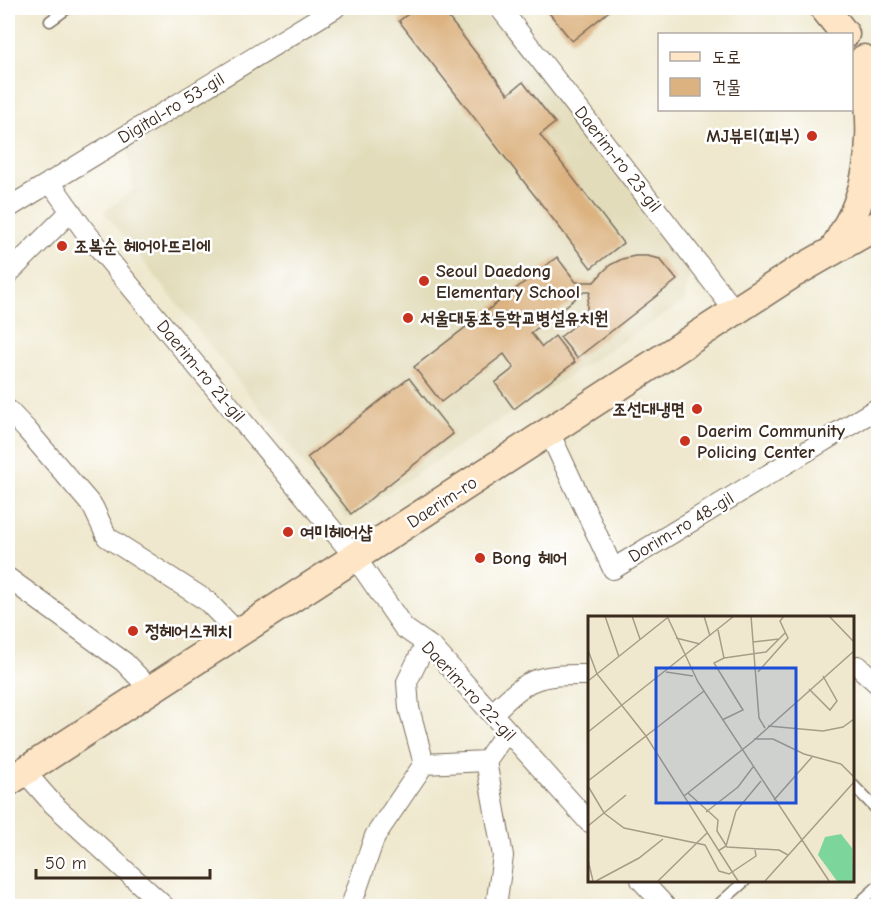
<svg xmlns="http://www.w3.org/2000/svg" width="886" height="914" font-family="'Comic Neue','Poor Story',sans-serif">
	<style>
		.built { fill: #e2dcba }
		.building { fill: #dcb280 }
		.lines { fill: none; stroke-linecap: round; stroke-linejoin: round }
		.lane-casing { stroke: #7a6c5c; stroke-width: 13 }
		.street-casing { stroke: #7a6c5c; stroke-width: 22 }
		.secondary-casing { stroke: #7a6c5c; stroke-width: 31 }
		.lane { stroke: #fff; stroke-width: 10 }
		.street { stroke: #fff; stroke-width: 20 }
		.secondary { stroke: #fde5c5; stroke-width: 28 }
		.poi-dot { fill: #c8321e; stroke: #fff; stroke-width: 2 }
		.labels { text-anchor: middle; stroke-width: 5; stroke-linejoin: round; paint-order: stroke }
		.street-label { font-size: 18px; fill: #3b2a1e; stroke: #fff }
		.poi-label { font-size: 18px; font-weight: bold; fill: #3b2a1e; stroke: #fff; text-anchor: start }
		.inset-road { fill: none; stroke: #a79c88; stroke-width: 1.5 }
		.view { fill: #1d4ed8; fill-opacity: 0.15; stroke: #1d4ed8; stroke-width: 3 }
		.inset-edge { fill: none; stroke: #3b2a1e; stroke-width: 3 }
	</style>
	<rect width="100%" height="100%" fill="#fff"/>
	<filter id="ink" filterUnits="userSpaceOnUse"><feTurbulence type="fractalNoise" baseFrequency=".0167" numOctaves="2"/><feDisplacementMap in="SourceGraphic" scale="12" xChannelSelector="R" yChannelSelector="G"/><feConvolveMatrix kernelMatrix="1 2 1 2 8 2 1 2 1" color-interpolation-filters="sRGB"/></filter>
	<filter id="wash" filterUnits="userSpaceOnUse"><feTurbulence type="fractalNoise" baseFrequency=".008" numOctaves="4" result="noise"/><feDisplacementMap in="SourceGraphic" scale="24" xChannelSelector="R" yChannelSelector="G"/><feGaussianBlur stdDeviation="1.35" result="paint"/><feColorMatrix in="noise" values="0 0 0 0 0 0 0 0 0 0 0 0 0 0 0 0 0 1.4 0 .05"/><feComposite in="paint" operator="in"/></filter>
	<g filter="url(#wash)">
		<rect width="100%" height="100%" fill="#efe8ce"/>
		<!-- built -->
		<path class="built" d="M352,8h142l198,252 -8,42 -337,216 -243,-306 30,-22 -7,-42z"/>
		<g id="blocks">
			<!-- building -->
			<path class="building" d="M416,8h25l67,86 15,-12 32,41 -15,12 83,108 -32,25 -192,-247z
				M545,8h68l-41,33z
				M635,256h12l13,3 17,21 -100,78 -17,-21 27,-21v-12l3,-12h-6l-53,41 11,14 13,-11 20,26 -61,47 -19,-26 19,-15 -10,-14 -63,48 -27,-35 143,-110 19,25h18l8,-9 8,-8 12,-6z
				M409,378l44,56 -102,80 -44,-56z"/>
		</g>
	</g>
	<g filter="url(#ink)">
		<use href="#blocks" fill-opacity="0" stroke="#7a6c5c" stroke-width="1.5"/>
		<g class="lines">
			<defs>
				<path id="lane" d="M50,21l18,-13
					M852,784l26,27
					M717,906l29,-26
					M856,906l22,-20"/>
				<path id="street" d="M500,8l235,303
					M50,182l34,48 271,327 49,71 29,20 156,174
					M8,208l327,-200
					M8,274l63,-63
					M8,410l19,20 66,77 14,30 100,64 31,32
					M549,432l64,137 265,-161
					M8,578l116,84 26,27
					M858,666l20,18
					M492,714c10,-10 28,-28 41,-33 17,-7 37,-6 56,-6
					M424,764l62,-3
					M24,771l29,33 111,102
					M641,880l24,26
					M351,906l24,-70 49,-72 -15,-56 -2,-26 19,-39
					M496,906l7,-50 -17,-95 21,-30"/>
				<path id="secondary" d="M824,8l21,26
					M833,251c8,-15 18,-30 24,-46 19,-49 14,-95 7,-146
					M8,782l786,-509 84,-48"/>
			</defs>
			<!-- lane casing -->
			<use href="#lane" class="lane-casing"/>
			<!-- street casing -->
			<use href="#street" class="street-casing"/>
			<!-- secondary casing -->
			<use href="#secondary" class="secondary-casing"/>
			<!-- lane -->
			<use href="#lane" class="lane"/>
			<!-- street -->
			<use href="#street" class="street"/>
			<!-- secondary -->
			<use href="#secondary" class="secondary"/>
		</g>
	</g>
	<!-- markers -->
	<g class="poi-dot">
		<circle cx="812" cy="136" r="6"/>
		<circle cx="62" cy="246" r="6"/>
		<circle cx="424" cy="281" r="6"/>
		<circle cx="408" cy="318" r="6"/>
		<circle cx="697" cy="409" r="6"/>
		<circle cx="685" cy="441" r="6"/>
		<circle cx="288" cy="532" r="6"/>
		<circle cx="480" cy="558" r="6"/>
		<circle cx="133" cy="631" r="6"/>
	</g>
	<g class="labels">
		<!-- street labels -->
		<g class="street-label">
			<text transform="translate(171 108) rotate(-31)" y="6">Digital-ro 53-gil</text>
			<text transform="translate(618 159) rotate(52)" y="6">Daerim-ro 23-gil</text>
			<text transform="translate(201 371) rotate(50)" y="6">Daerim-ro 21-gil</text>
			<text transform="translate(442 502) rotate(-33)" y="6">Daerim-ro</text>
			<text transform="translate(681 527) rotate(-31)" y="6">Dorim-ro 48-gil</text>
			<text transform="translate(469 691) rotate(47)" y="6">Daerim-ro 22-gil</text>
		</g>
		<!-- poi labels -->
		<g class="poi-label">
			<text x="800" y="142" text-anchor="end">MJ뷰티(피부)</text>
			<text x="74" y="252">조복순 헤어아뜨리에</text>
			<text x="436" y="277">Seoul Daedong<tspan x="436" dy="21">Elementary School</tspan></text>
			<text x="420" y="324">서울대동초등학교병설유치원</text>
			<text x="685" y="415" text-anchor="end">조선대냉면</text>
			<text x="697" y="437">Daerim Community<tspan x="697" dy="21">Policing Center</tspan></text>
			<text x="300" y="538">여미헤어샵</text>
			<text x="492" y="564">Bong 헤어</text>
			<text x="145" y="637">정헤어스케치</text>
		</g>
	</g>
	<!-- overview -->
	<g transform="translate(588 616)">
		<rect width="266" height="266" fill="#efe8ce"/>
		<path d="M253,218l11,14 1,33h-16l-19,-26 7,-18z" fill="#7cd59a"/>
		<path class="inset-road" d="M17,0l14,41M44,0l8,23M79,0l31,66 131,199M116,0l6,20M163,0l8,102 6,10M241,0l25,26M130,14l6,28 -10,5 29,47 -21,10M88,22l24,6M165,26l26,-3M0,34l9,24 49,62 92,145M136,42l42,-6 19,-19M78,56l27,4M170,56l30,-34 -8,-17 4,-5M0,65l79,-63M221,73l21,21 7,-9 -14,-25M180,110l55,5 20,-4 11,-8M0,116l146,-116M166,123h19l31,15 37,10M253,148l13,13M0,165l116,-90M0,170l16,27 20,15 81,17 14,26 10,3 27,-18 -1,-6M100,177l30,27 -1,11 10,16 52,3 9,5M96,180l68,-54 102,-91M186,184l38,-43M118,196l32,-25 15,-20M0,210l38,-31M130,235l8,-5 10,-35 25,-30M0,244l5,21M8,265l43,-23 24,-19M70,265l49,-48M177,265l89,-99"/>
		<path class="view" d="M68,52h140v135h-140z"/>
		<rect width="266" height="266" class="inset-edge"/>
	</g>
	<!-- margin -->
	<rect width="886" height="914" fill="none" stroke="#fff" stroke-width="30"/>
	<!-- legend -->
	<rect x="658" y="33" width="195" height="78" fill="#ffffff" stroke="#b1aaa5" stroke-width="1.5"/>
	<rect x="670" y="52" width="30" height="9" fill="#fde5c5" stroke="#b1aaa5" stroke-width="1.5"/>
	<text x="712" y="63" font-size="18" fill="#3b2a1e">도로</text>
	<rect x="670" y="78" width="30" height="18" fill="#dcb280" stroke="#b1aaa5" stroke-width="1.5"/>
	<text x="712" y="93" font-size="18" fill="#3b2a1e">건물</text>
	<!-- scale -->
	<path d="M36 869v9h174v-9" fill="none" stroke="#3b2a1e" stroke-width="3"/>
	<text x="45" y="869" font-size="18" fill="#3b2a1e" stroke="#ffffff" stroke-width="4.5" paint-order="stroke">50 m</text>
</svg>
